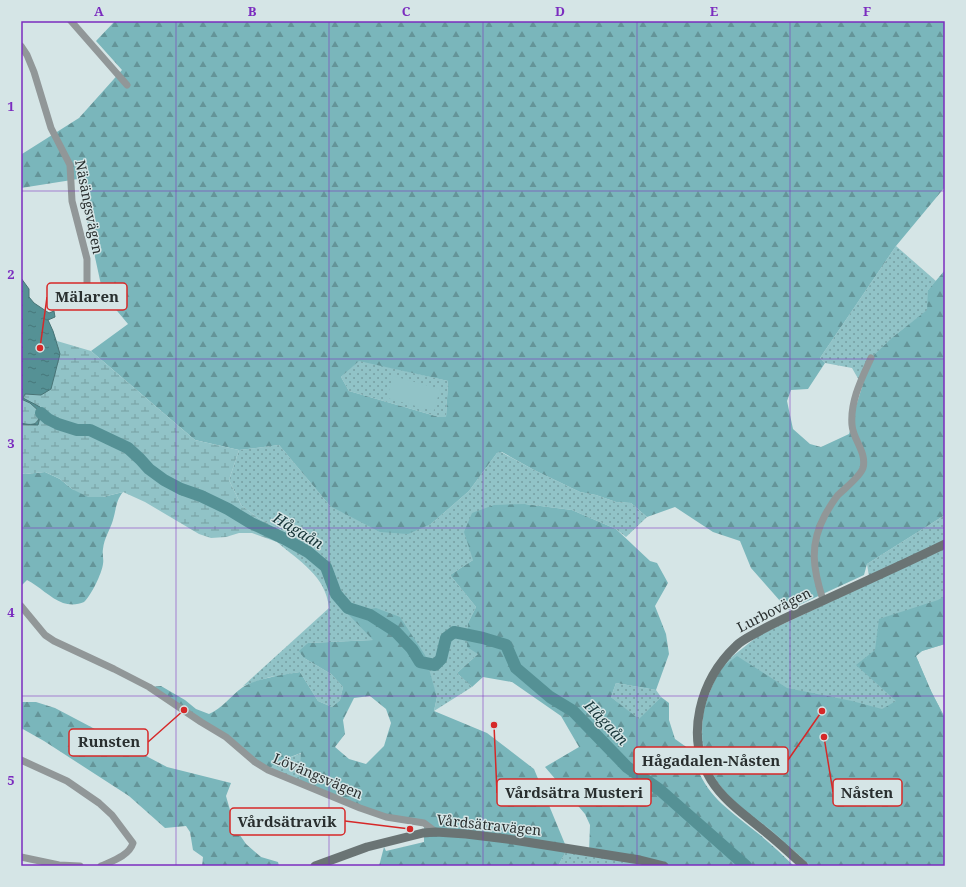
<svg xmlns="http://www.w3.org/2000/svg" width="966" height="887" font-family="'Noto Serif',serif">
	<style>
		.grass { fill: url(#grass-dots) }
		.forest { fill: url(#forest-firs); fill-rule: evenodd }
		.wetland { fill: url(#wetland-marsh) }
		.pitch { fill: #91c3c7 }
		.water { fill: url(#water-ripples); stroke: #487476 }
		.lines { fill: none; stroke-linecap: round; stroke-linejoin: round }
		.river { stroke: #559195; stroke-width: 12 }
		.street { stroke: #919798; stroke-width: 7 }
		.secondary { stroke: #6a7474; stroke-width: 9 }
		.grid { fill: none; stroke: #7b2cbf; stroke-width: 1; stroke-opacity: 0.55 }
		.labels { text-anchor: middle; stroke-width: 3; stroke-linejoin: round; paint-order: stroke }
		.street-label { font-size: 14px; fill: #292f2f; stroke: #d5e5e6 }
		.water-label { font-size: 15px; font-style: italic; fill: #163538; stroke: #d5e5e6 }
		.leader { fill: none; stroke: #d62828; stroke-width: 1.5 }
		.callout-dot { fill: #d62828; stroke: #d5e5e6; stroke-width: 1.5 }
		.callout { fill: #d5e5e6; stroke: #d62828; stroke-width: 1.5 }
		.callout-label { font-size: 15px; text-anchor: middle; font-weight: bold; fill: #292f2f }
		.neatline { fill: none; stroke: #7b2cbf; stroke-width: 1.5 }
		.grid-label { font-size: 13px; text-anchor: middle; font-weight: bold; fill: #7b2cbf }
	</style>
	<defs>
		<pattern id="grass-dots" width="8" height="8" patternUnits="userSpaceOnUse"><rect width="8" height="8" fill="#91c3c7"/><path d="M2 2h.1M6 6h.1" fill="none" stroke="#769fa2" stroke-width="1.8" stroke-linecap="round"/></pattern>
		<pattern id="forest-firs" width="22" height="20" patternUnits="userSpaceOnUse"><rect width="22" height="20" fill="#7ab6bb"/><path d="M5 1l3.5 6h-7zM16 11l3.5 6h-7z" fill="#649498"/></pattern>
		<pattern id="wetland-marsh" width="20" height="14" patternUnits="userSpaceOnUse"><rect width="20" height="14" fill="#91c3c7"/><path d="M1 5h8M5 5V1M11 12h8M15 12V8" fill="none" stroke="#769fa2"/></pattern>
		<pattern id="water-ripples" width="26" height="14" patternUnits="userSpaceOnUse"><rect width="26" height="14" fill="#559195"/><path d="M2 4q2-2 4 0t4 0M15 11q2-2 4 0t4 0" fill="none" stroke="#46777a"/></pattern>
	</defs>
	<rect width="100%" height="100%" fill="#d5e5e6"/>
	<!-- grass -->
	<path class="grass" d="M896,246l40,35 -8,9v20l-34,26 -34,46 -8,-14 -27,-5 -5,-5z
		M359,360l89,21 -2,36h-7l-90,-26 -8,-14z
		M279,445l51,61 101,18 38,-33 28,-38 4,-1 33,18 46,22 16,3 20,7 15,1 16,14 -21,20 -10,-8 -44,-19 -47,-6 -52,56 -23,15 26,32 -8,16 10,31 -21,19 15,14 -38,24 3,-14 -7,-20 -57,-37 -65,3 -4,15 27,16 12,13 -3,13 -8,7 -14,-6 -18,-29 -30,5 -27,9 86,-78c-3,-32 -30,-47 -52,-66l8,-3 2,-6 -29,-15 -17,-13 -12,-25 10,-30z
		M945,515v129l-23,7 -6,5 15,35 14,27v148h-135l-14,-14 -34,-25 -44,-44 -14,-19 -5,-23 25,-78 34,-27 112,-53 -3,-19z
		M616,683l40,7 5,7 -22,23 -28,-23z
		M302,753l-3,31 -31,-14 9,-8z
		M567,849l97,17h-106z"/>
	<!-- forest -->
	<path class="forest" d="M115,21h830v166l-49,59 -76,112 5,5 -17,26 -17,1 -4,11 6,28 17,15 11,3 28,-13 3,-10 1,-8 18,-58 23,-22 33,-26 1,-20 17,-20v245l-78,49 -3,11 -76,35 -37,-42 -11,-27 -27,-9 -38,-25 -28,10 -16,-14 -15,-1 -20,-7 -16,-3 -46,-22 -32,-18 -5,1 -28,38 -38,33 -23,10 -28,-2 -50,-26 -51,-61 -40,5 -44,-10 -104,-89 37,-27 -25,-30 -25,-115 -57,9 1,-34 57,-36 43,-48 -26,-29zM359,361l89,20 -2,36h-7l-90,-26 -8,-14z
		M45,472l15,7 12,10 31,8 20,-5c-7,8 -7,18 -10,28 -3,10 -9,18 -10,29 -1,5 1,10 0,15 -1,9 -12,32 -19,38 -6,3 -15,3 -21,1 -13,-5 -24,-17 -36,-23l-6,6v-113l4,1z
		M525,504l47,6 44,19 34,32 7,2 11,20 -13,23 11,28 3,20 -13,36 -40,-7 -5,14 28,22 22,-22 8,6v17l6,19 17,12c10,42 31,54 63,80 14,11 27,23 39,35h-130l-75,-13 1,-28 -5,-11 -40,-47 34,-20 -18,-31 -49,-34 -29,-5 -11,10 -15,-14 21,-19 -11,-7 1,-24 8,-16 -26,-32 23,-15 -9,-28 8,-19 22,-8z
		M945,596v48l-23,7 -6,5 15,35 14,27v148h-134c-14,-13 -27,-25 -41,-37 -14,-11 -31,-22 -43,-35 -21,-24 -30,-57 -22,-88 4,-13 11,-32 20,-41 4,-3 8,-6 12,-9l50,32 65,13 30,8 14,-8 -40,-36 19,-15 4,-31 59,-19z
		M376,608l24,9 25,38 12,42 -3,14 53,22 47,36 33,80 -9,17h-179l5,-19 2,4 38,-9v-19l-38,-6 -87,-33 2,-31 -24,9 -9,8 -37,-29 -82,-54 12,-1 24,14 11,9 13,5c14,-6 21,-18 34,-27 12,-8 42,-13 57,-15l18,29 14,6 8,-7 3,-13 -12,-13 -27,-16 -5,-7 9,-8 65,-3 -26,-27zM370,696l16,13 5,14 -7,23 -18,18 -17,-5 -14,-12 10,-13 -2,-14 11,-22z
		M21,702h15l19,6 112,59 64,16 -5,13 9,32 11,16 15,13 17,5 1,4h-77l1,-9 -10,-7 -3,-18 -4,-6 -21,2 -36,-32 -85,-55 -23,-13z"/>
	<!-- wetland -->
	<path class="wetland" d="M53,331l4,10 34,10 104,89 44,10 -10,30 12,25 17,13 29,15 -2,6 -8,3 -25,-9h-13l-13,4 -15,1 -12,-4 -54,-32 -22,-10 -20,5h-15l-16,-8 -12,-10 -15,-7 -20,2 -4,-1v-47l17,-1 3,-12 -1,-6 -17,-8 2,-5 16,1 -20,-29z
		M21,399l9,4 10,9c-1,13 -7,14 -19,11z"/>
	<!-- pitch -->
	<path class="pitch" d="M393,376l47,13 -6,22 -47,-13z"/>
	<!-- water -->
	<path class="water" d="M21,278l8,11v8l5,6 15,10 5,-2 1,6 -7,3 5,11 7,23 -9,35 -10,6 -16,-1 -2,4 17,9 1,6 -3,12h-17v-2c12,3 18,2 19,-11l-10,-9 -9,-4z"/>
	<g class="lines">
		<!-- river -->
		<path class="river" d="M41,413l7,6 10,5 19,6h13l38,18 12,11 9,10 15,11 17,9 20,7 27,13 23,14 34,16 23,13 18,15 10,27 12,14 22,7 25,16 17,18 8,13 15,3 6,-6 5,-21 8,-6 29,6 23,7 10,23 34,29 23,14 54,56 33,23 86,76"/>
		<!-- street -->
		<path class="street" d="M71,21l56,64
			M21,46l6,9 7,17 17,56 19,37 2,36 15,58v27
			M823,600c-10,-31 -14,-55 2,-85 4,-7 8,-14 13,-20 7,-7 22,-18 25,-27 4,-16 -10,-28 -11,-43 -2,-24 10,-47 19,-67
			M21,606l24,29 9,6 60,28 35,18 52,35 25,15 29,25 13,8 92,38 26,9 38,6 12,9
			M21,760l46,21 32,22 13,12 21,28c-4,13 -21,18 -32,23
			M21,857l38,8 21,1"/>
		<!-- secondary -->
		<path class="secondary" d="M315,866l52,-19 56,-14 13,-1 30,2 41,5 133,21 24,6
			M804,866c-13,-12 -27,-25 -41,-36 -18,-15 -39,-29 -52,-50 -27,-43 -11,-100 25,-134 6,-6 13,-9 20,-13 19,-11 40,-20 60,-29 43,-20 86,-39 129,-60"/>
	</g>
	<!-- grid -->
	<path class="grid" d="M176,21v845M329,21v845M483,21v845M637,21v845M790,21v845M21,191h924M21,359h924M21,528h924M21,696h924"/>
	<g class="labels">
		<!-- street labels -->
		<g class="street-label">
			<text transform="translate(89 207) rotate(79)" y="5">Näsängsvägen</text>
			<text transform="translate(774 610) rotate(-27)" y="5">Lurbovägen</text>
			<text transform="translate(318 776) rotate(23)" y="5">Lövängsvägen</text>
			<text transform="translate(489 825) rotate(6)" y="5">Vårdsätravägen</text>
		</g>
		<!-- water labels -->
		<g class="water-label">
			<text transform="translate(298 531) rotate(31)" y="5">Hågaån</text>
			<text transform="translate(606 723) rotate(46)" y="5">Hågaån</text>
		</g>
	</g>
	<!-- callouts -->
	<path class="leader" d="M40 348L47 297M184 710L148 742M822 711L788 760M824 737L833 792M494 725L497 793M410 829L345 821"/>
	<g class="callout-dot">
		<circle cx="40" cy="348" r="4"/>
		<circle cx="184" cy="710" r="4"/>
		<circle cx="822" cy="711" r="4"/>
		<circle cx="824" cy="737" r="4"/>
		<circle cx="494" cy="725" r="4"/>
		<circle cx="410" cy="829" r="4"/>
	</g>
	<g class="callout">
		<rect x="47" y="283" width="80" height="27" rx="4"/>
		<rect x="69" y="729" width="79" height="27" rx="4"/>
		<rect x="634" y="747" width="154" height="27" rx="4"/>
		<rect x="833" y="779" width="69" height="27" rx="4"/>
		<rect x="497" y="779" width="154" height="27" rx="4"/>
		<rect x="230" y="808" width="115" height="27" rx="4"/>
	</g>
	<g class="callout-label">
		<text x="87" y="302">Mälaren</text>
		<text x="109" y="747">Runsten</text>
		<text x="711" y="766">Hågadalen-Nåsten</text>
		<text x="867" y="798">Nåsten</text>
		<text x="574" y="798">Vårdsätra Musteri</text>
		<text x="287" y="827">Vårdsätravik</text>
	</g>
	<!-- border -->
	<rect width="966" height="887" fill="none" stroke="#d5e5e6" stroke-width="44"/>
	<rect x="22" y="22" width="922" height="843" class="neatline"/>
	<g class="grid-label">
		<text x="99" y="16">A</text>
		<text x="252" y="16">B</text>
		<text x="406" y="16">C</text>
		<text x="560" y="16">D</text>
		<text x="714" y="16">E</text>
		<text x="867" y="16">F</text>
		<text x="11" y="111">1</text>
		<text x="11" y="279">2</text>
		<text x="11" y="448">3</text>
		<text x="11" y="617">4</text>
		<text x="11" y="785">5</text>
	</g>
</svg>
